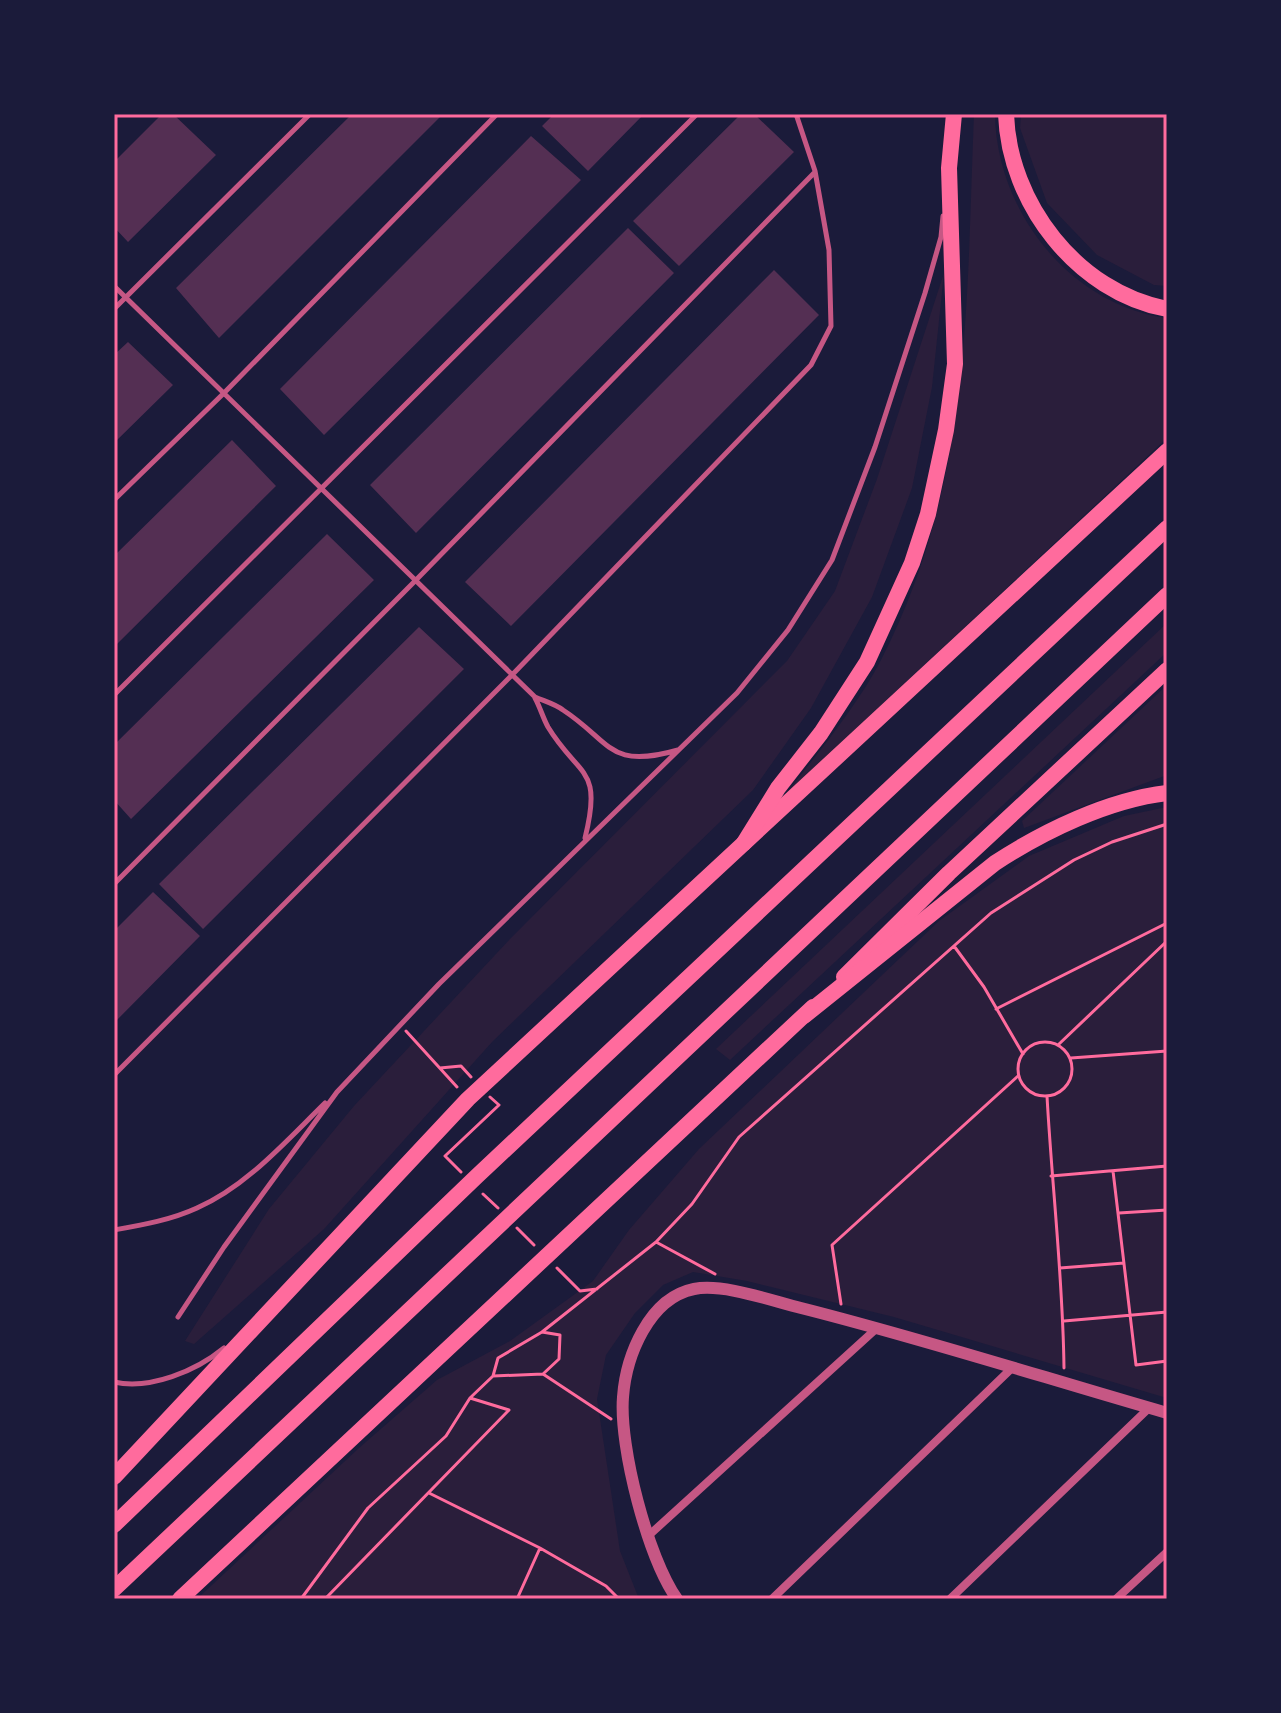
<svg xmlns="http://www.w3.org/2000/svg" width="1281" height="1713" font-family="Rubik,sans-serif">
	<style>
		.green { fill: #2a1e3b }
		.building { fill: #542f53 }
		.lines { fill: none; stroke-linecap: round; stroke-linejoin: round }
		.path { stroke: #ff6b9d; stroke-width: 3 }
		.service { stroke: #c65784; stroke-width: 5 }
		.minor { stroke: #c65784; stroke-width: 8 }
		.tertiary { stroke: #c65784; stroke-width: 12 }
		.primary { stroke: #ff6b9d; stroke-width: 16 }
		.trunk { stroke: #ff6b9d; stroke-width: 16 }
		.neatline { fill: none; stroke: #ff6b9d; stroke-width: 3 }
	</style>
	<rect width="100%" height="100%" fill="#1b1b3a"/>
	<!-- green -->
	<path class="green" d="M974,114h21c1,96 74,191 172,204v120l-381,356c33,-43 70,-86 95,-134 91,-178 85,-352 93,-546z
		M1021,114h146v172l-13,-1 -57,-30 -50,-52 -27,-75z
		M944,273l-12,114 -20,101 -40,109 -61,111 -58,82 -261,252 -168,187 -130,115 -9,-3 84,-132 85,-103 156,-167 277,-278 48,-70 42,-112z
		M1167,623v29l-437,408 -14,-11z
		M1167,685v90l-143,53 -2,-7z
		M1167,807v591l-273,-81 -147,-36 -54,-9 -30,13 -28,28 -29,42 -9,44 23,152 19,48h-442l162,-151 78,-68 73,-39 83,-60 36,-51 70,-81 240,-228 90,-65 95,-40z"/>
	<!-- building -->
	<path class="building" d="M162,114h11l43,41 -88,87 -14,-15v-65z
		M352,114h91l-224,224 -43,-50z
		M554,114h90l-56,57 -46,-45z
		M741,114h13l40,38 -115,114 -46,-45z
		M531,136l50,44 -257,255 -44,-46z
		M628,228l46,45 -258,260 -46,-48z
		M774,270l45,45 -308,311 -46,-44z
		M128,342l45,43 -59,58v-88z
		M232,440l44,46 -162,161v-91z
		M327,534l47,46 -243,239 -17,-19v-55z
		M419,627l45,42 -261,260 -44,-45z
		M153,892l47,44 -86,87v-92z"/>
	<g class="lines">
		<!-- path -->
		<path class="path" d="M954,946l30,41 39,67
			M996,1009l171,-86
			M406,1031l51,56
			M1018 1069a27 27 0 1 1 54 0a27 27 0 1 1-54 0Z
			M1058,1045l109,-104
			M1071,1058l96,-7
			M440,1068l21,-2 10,11
			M1047,1096c5,91 16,181 17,272
			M1113,1171l23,194 31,-4
			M461,1172l-16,-16 54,-51 -9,-8
			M1051,1176l116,-10
			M483,1194l15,14
			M1119,1213l48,-3
			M517,1228l17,17
			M656,1242l36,-38 47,-67 252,-224 83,-53 38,-18 55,-18
			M557,1268l23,23 17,-2
			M1060,1268l64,-5
			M841,1304l-9,-59 186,-169
			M1064,1321l103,-9
			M542,1332l114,-90 59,32
			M543,1374l16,-15 1,-24 -18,-3 -44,26 -5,18 50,-2 68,45
			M429,1493l111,55 66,38 13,13
			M301,1599l67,-91 78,-72 24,-38
			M325,1599l184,-189 -39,-12 23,-22
			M517,1599l23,-51"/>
		<!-- service -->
		<path class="service" d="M114,286l421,411c9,4 20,7 28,13 49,32 45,60 115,40
			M114,309l196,-195
			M114,500l110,-107 273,-279
			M114,695l583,-581
			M535,698c5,9 8,20 13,29 31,51 55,39 37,111
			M114,884l302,-304 399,-408
			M114,1075l398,-400 299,-310 20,-39 -2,-76 -14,-79 -19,-57
			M114,1230c28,-5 57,-10 83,-22 50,-22 89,-67 128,-105
			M178,1317l46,-70 113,-155 102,-108 298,-291 51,-63 44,-70 43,-113 50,-154 16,-56 2,-21
			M114,1382c36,8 82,-11 110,-34"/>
		<!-- minor -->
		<path class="minor" d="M647,1537l230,-209
			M772,1599l240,-231
			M950,1599l199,-191
			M1116,1599l51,-47"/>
		<!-- tertiary -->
		<path class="tertiary" d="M677,1599c-29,-41 -58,-152 -54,-202 3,-41 26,-99 71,-108 29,-6 78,12 107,19 123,31 244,70 366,105"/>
		<!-- primary -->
		<path class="primary" d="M844,977l105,-104 218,-203
			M114,1477l354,-378 699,-648
			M180,1599l633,-592"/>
		<!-- trunk -->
		<path class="trunk" d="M1006,114c3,89 71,178 161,195
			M744,843l34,-55 43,-55 46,-71 45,-99 16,-49 18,-84 9,-66 -6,-196 5,-54
			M804,1016l191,-153c49,-32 113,-63 172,-70
			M114,1525l362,-348 691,-649
			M114,1589l1053,-994"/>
	</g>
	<!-- border -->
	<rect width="1281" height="1713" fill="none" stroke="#1b1b3a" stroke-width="232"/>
	<rect x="116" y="116" width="1049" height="1481" class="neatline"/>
</svg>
